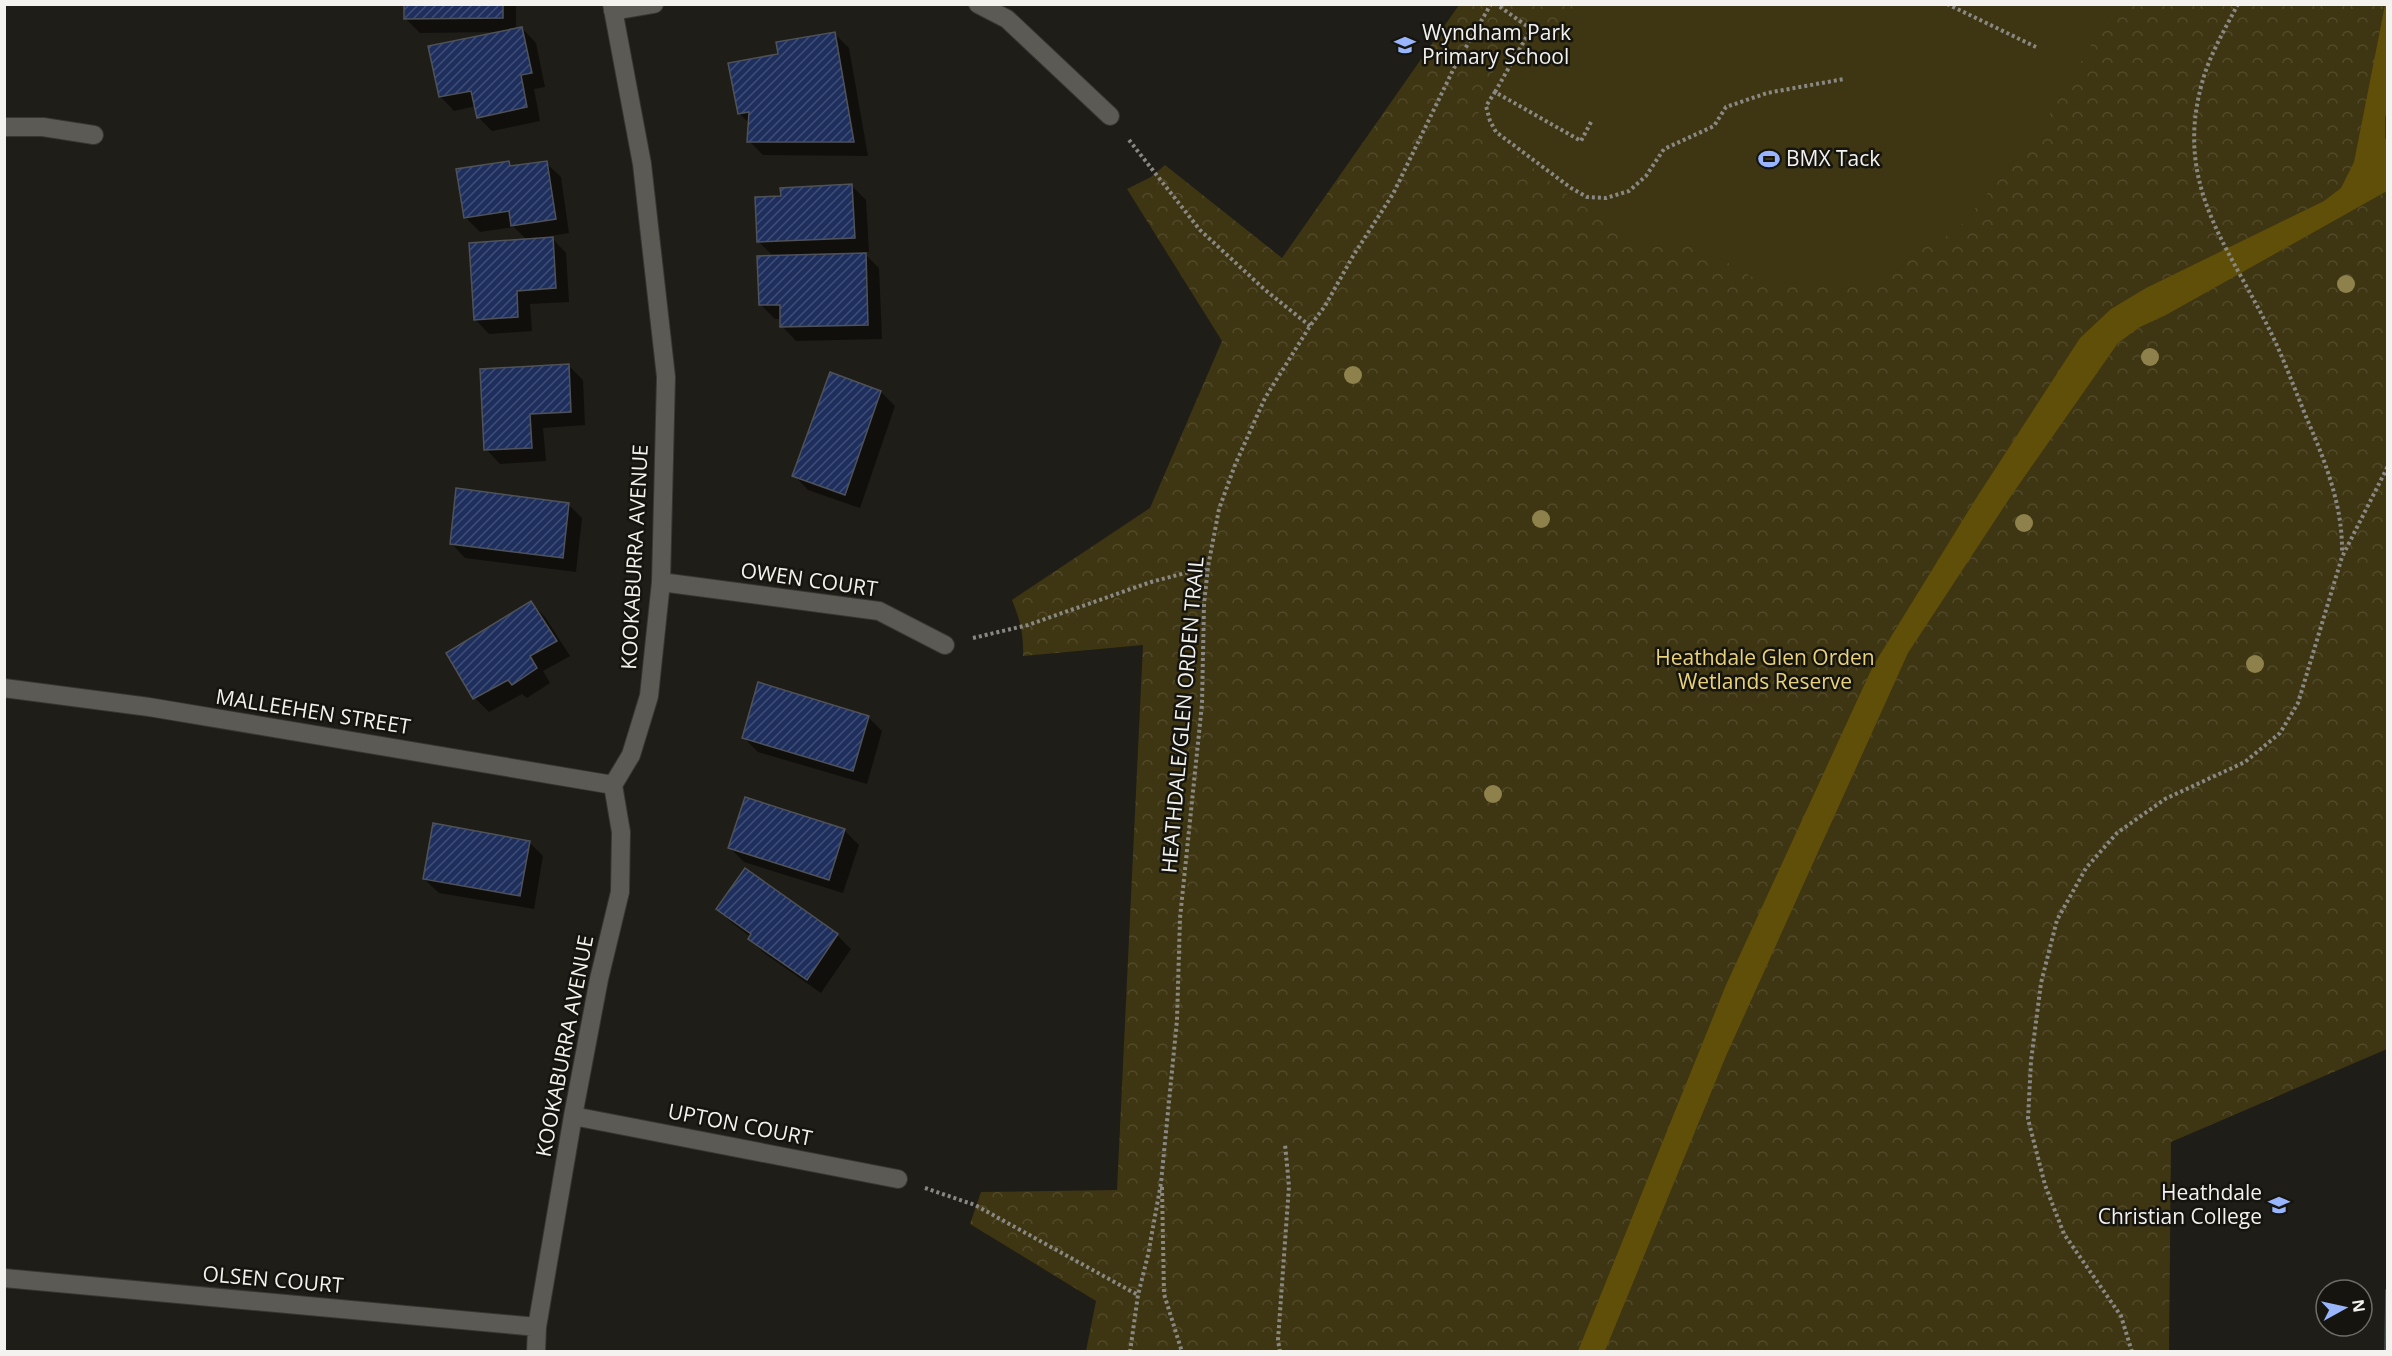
<svg xmlns="http://www.w3.org/2000/svg" width="2392" height="1356" font-family="'Open Sans',sans-serif">
	<style>
		.forest { fill: url(#forest-crowns) }
		.pitch { fill: #3e3512 }
		.water { fill: #5f4f09 }
		.shadow { fill: #0007 }
		.building { fill: url(#building-hatch); stroke: #4f5258; stroke-width: 1.5 }
		.lines { fill: none; stroke-linecap: round; stroke-linejoin: round }
		.minor-casing { stroke: #373633; stroke-width: 20 }
		.path { stroke: #898883; stroke-width: 4; stroke-dasharray: 3 3; stroke-linecap: butt }
		.minor { stroke: #5c5a54; stroke-width: 18 }
		.tree { fill: #8e814c }
		.labels { text-anchor: middle; stroke-width: 5; stroke-linejoin: round; paint-order: stroke }
		.poi-label { font-size: 21px; fill: #f3f2ee; stroke: #15140f; text-anchor: start }
		.street-label { font-size: 21px; fill: #f3f2ee; stroke: #15140f }
		.park-label { font-size: 21px; fill: #ead278; stroke: #15140f }
	</style>
	<defs>
		<pattern id="forest-crowns" width="20" height="18" patternUnits="userSpaceOnUse" patternTransform="scale(1.5)"><rect width="20" height="18" fill="#3e3512"/><path d="M2 6a3 3 0 1 1 6 0M12 15a3 3 0 1 1 6 0" fill="none" stroke="#514929"/></pattern>
		<pattern id="building-hatch" width="6" height="6" patternUnits="userSpaceOnUse" patternTransform="scale(1.5)"><rect width="6" height="6" fill="#1f2f5d"/><path d="M-1 1l2-2M0 6l6-6M5 7l2-2" fill="none" stroke="#404e75"/></pattern>
	</defs>
	<rect width="100%" height="100%" fill="#1e1d17"/>
	<!-- forest -->
	<path class="forest" d="M1459,5h928v1044l-216,93 -2,209h-1083l10,-50 -126,-77 11,-32 136,-2 26,-545 -120,11c1,-21 -3,-37 -11,-56l138,-92 72,-167 -95,-152 24,-12 14,-12 117,93z"/>
	<!-- pitch -->
	<path class="pitch" d="M1575,4h540v1l-75,125 -84,101 -44,23 -12,15 -55,20 -88,-9 -57,-34 -60,1 -80,-58 -76,-60 -5,-10 -1,-14 36,-78 31,21z"/>
	<!-- water -->
	<path class="water" d="M2385,5h3v102l-3,11v20l2,3v50l-221,124 -26,12 -22,16 -107,153 -103,157 -182,403 -121,295h-27l148,-366 147,-319 102,-166 105,-162 31,-29 35,-21 178,-87 17,-13 13,-26z"/>
	<!-- shadow -->
	<path class="shadow" d="M405,4h111v25l6,-1 14,15 9,44 -11,2 6,32 -48,10 -14,-14 -2,-11 -22,5 -14,-15 55,-64 -75,1 -15,-15z
		M835,34l14,14 19,108 -105,-1 -14,-14 1,-17 -11,-11z
		M508,162l5,5 33,-4 15,14 8,56 -19,3 16,17 3,49 -39,2 2,27 -43,3 -14,-15 52,-79 -13,-13 -34,5 -14,-14z
		M852,186l14,14 3,52h-6l16,16 3,71 -86,2 -14,-15v-7h-7l-14,-14 13,-48 -15,-15 24,-45z
		M569,366l14,14 2,45 -42,3 3,33 -46,3 -14,-15z
		M881,392l14,14 -35,102 -52,-18 -14,-15z
		M568,504l14,14 -6,54 -111,-14 -14,-15z
		M530,602l15,15 25,39 -27,15 7,12 -23,15 -5,-4 -33,18 -14,-14z
		M868,717l14,14 -15,53 -109,-32 -14,-14z
		M745,799l100,32 14,14 -16,48 -99,-31 -14,-14z
		M529,842l14,14 -9,53 -95,-16 -15,-14z
		M718,909l119,26 14,14 -30,44 -57,-40 -14,-14 1,-2 -19,-14z"/>
	<!-- building -->
	<path class="building" d="M404,4h99v14l-99,1z
		M522,27l10,46 -11,2 6,32 -50,11 -6,-27 -32,6 -11,-51z
		M835,32l19,110h-107l2,-30 -11,2 -10,-51 50,-9 -2,-12z
		M509,161l1,5 37,-5 9,58 -45,7 -2,-15 -45,7 -8,-49z
		M852,184l3,54 -98,4 -2,-45 26,-1 -1,-8z
		M553,237l3,51 -39,3 1,26 -44,3 -5,-77z
		M866,253l2,72 -88,2v-22h-21l-2,-49z
		M569,364l2,48 -41,2 2,34 -48,2 -4,-81z
		M830,372l51,19 -36,104 -53,-19z
		M456,488l113,15 -6,55 -113,-14z
		M531,601l26,40 -27,15 7,12 -25,17 -4,-5 -35,19 -27,-46z
		M758,682l111,34 -16,55 -111,-33z
		M745,797l100,32 -16,51 -101,-32z
		M433,823l97,18 -10,55 -97,-17z
		M745,868l93,66 -31,46 -59,-41 3,-5 -35,-25z
		M2386,1290h2v62h-3z"/>
	<g class="lines">
		<defs>
			<path id="minor" d="M978,4l29,15 103,97
				M613,11l41,-7
				M4,127h39l51,8
				M661,582l218,29 66,34
				M4,688l145,19 464,78
				M573,1116l325,63
				M4,1278l533,49
				M536,1352l1,-25 36,-211 26,-137 21,-87 1,-60 -8,-47 18,-30 18,-59 12,-114 5,-205 -24,-213 -30,-160"/>
		</defs>
		<!-- minor casing -->
		<use href="#minor" class="minor-casing"/>
		<!-- path -->
		<path class="path" d="M1947,4l89,43
			M2238,4c-13,25 -29,52 -36,79 -27,98 21,156 63,238 18,34 30,70 45,105 17,40 33,83 32,127
			M1495,92l36,-63 -35,-25
			M1591,122l-10,19 -86,-49 -9,14 4,15 6,11 75,56 16,9 19,1 23,-7 17,-15 18,-27 50,-23 12,-19 41,-14 77,-14
			M1129,140l71,90 64,59 46,37
			M973,638l55,-13 123,-43 57,-15
			M1162,1187l2,107 18,58
			M925,1188l50,17 163,90
			M1130,1352l8,-57 10,-40 13,-72 16,-163 3,-102 22,-214 2,-100 4,-37 11,-58 16,-44 30,-67 45,-72 15,-20 28,-50 40,-62 61,-126 37,-64
			M1280,1352l-2,-12 11,-154 -4,-42
			M2132,1352l-11,-36 -57,-82 -19,-49 -17,-66 3,-58 10,-78 16,-63 29,-52 31,-35 48,-34 80,-37 35,-29 18,-30 44,-146 46,-91"/>
		<!-- minor -->
		<use href="#minor" class="minor"/>
	</g>
	<!-- trees -->
	<g class="tree">
		<circle cx="2346" cy="284" r="9"/>
		<circle cx="2150" cy="357" r="9"/>
		<circle cx="1353" cy="375" r="9"/>
		<circle cx="1541" cy="519" r="9"/>
		<circle cx="2024" cy="523" r="9"/>
		<circle cx="2255" cy="664" r="9"/>
		<circle cx="1493" cy="794" r="9"/>
	</g>
	<!-- icons -->
	<defs>
		<symbol id="school-bare" viewBox="-9 -9 18 18"><path d="M0-5L7-2L0 1L-7-2ZM-4 1L0 2.5L4 1V4Q0 6-4 4Z" fill="#99b5fd" stroke="#15140f" stroke-width="2.5" paint-order="stroke"/></symbol>
		<symbol id="stadium-bare" viewBox="-9 -9 18 18"><path d="M0-5a6.5 5 0 1 0 0 10a6.5 5 0 1 0 0-10ZM-3.5-1.8h7v3.6h-7Z" fill="#99b5fd" stroke="#15140f" stroke-width="2.5" paint-order="stroke"/></symbol>
	</defs>
	<g fill-rule="evenodd">
		<use href="#school-bare" x="1390" y="30" width="30" height="30"/>
		<use href="#stadium-bare" x="1754" y="144" width="30" height="30"/>
		<use href="#school-bare" x="2264" y="1190" width="30" height="30"/>
	</g>
	<g class="labels">
		<!-- poi labels -->
		<g class="poi-label">
			<text x="1422" y="40">Wyndham Park<tspan x="1422" dy="24">Primary School</tspan></text>
			<text x="1786" y="166">BMX Tack</text>
			<text x="2262" y="1200" text-anchor="end">Heathdale<tspan x="2262" dy="24">Christian College</tspan></text>
		</g>
		<!-- street labels -->
		<g class="street-label">
			<text transform="translate(635 557) rotate(-87)" y="7">KOOKABURRA AVENUE</text>
			<text transform="translate(809 580) rotate(8)" y="7">OWEN COURT</text>
			<text transform="translate(313 712) rotate(9)" y="7">MALLEEHEN STREET</text>
			<text transform="translate(1183 715) rotate(-85)" y="7">HEATHDALE/GLEN ORDEN TRAIL</text>
			<text transform="translate(565 1046) rotate(-79)" y="7">KOOKABURRA AVENUE</text>
			<text transform="translate(740 1125) rotate(11)" y="7">UPTON COURT</text>
			<text transform="translate(273 1280) rotate(5)" y="7">OLSEN COURT</text>
		</g>
		<!-- park labels -->
		<g class="park-label">
			<text x="1765" y="665">Heathdale Glen Orden<tspan x="1765" dy="24">Wetlands Reserve</tspan></text>
		</g>
	</g>
	<!-- border -->
	<rect width="2392" height="1356" fill="none" stroke="#f3f2ee" stroke-width="12"/>
	<!-- north arrow -->
	<g transform="translate(2344 1308) rotate(82)"><circle r="28" fill="#15140f" stroke="#6e6d68" stroke-width="1.5"/>
	<path d="M0-4.5L10 22L0 15L-10 22Z" fill="#99b5fd"/>
	<text y="-9" font-size="16" font-weight="bold" text-anchor="middle" fill="#f3f2ee">N</text>
	</g>
</svg>
